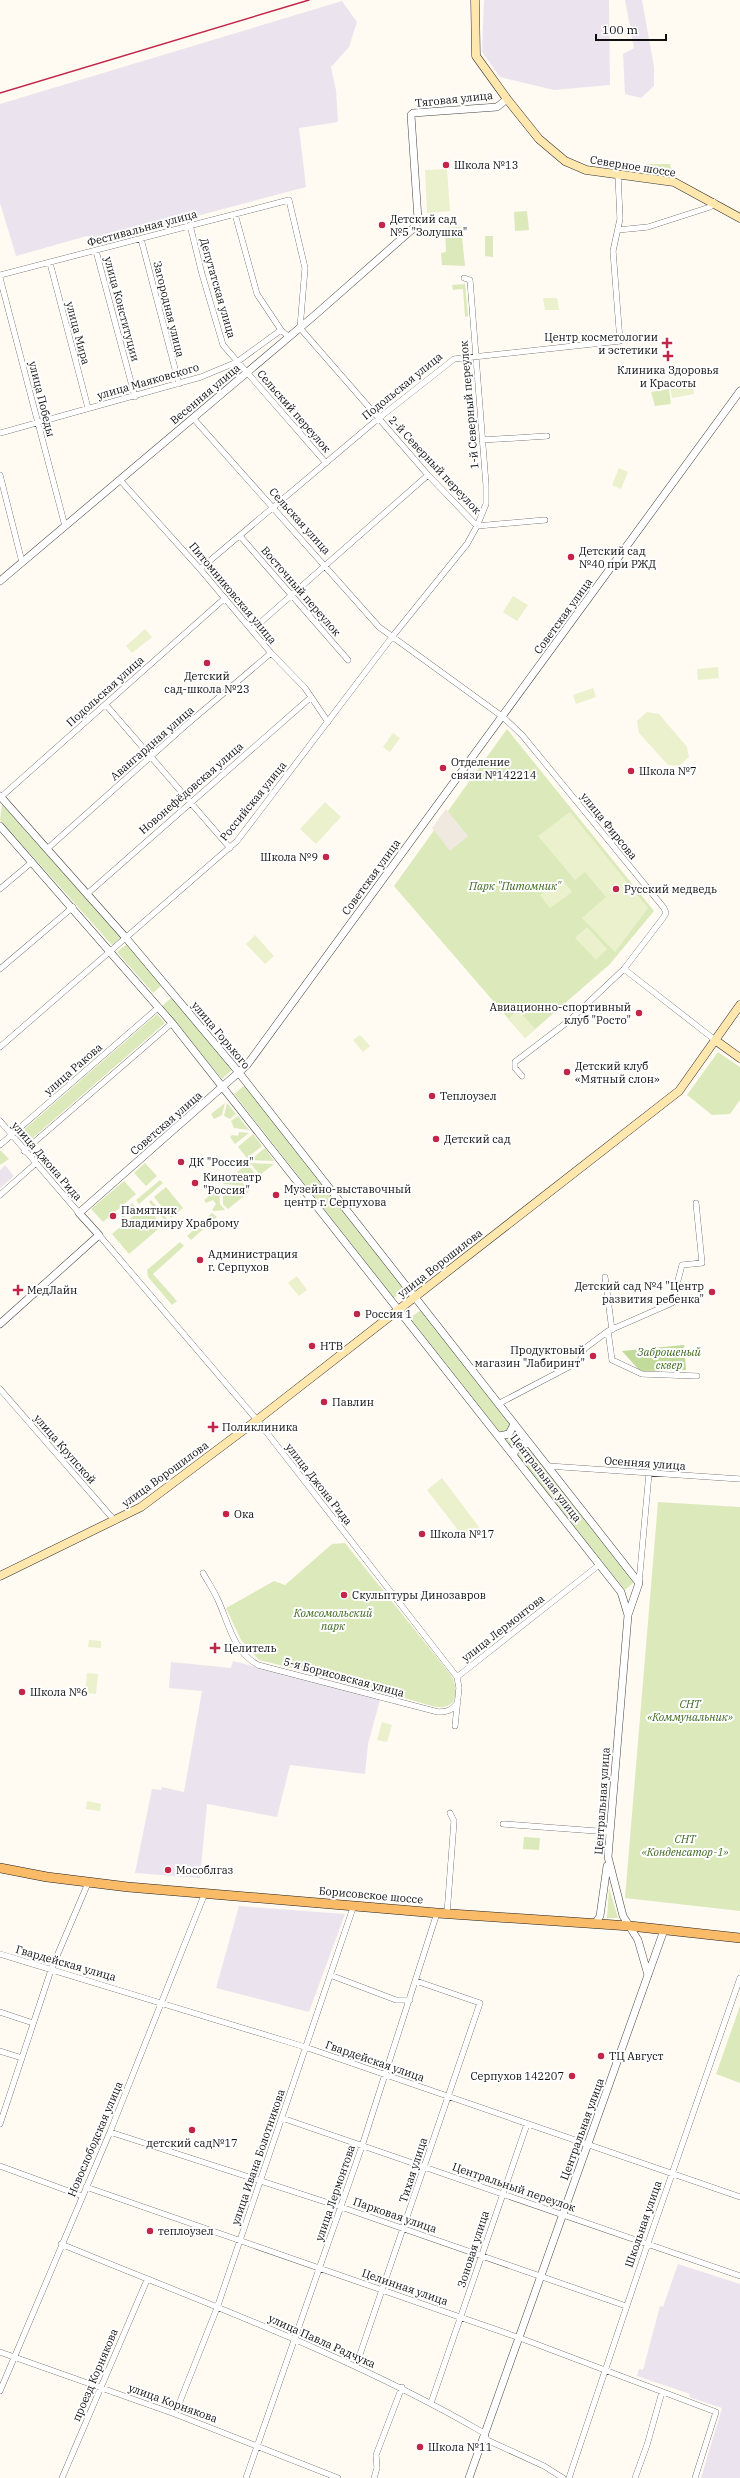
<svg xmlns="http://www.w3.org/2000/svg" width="740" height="2478" font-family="'IBM Plex Serif',serif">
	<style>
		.industrial { fill: #ebe4ee }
		.green { fill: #dceabb }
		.forest { fill: #c3db9a }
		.pitch { fill: #ebf1cd }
		.plaza { fill: #f0e9e0 }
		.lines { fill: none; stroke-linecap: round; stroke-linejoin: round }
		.minor-casing { stroke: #434343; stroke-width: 6 }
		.tertiary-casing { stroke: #434343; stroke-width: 8 }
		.secondary-casing { stroke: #323232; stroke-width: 9 }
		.primary-casing { stroke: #212121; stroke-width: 10 }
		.minor { stroke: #fff; stroke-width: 5.5 }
		.tertiary { stroke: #fff; stroke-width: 7 }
		.secondary { stroke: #ffe7ad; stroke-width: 8 }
		.primary { stroke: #f9bb68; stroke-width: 9 }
		.rail { stroke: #c12649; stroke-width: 1.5 }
		.poi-dot { fill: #c12649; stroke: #fff; stroke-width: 1.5 }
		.labels { text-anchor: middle; stroke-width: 4; stroke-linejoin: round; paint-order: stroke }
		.street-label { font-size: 11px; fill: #101010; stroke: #fff }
		.poi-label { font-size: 11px; fill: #101010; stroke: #fff; text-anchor: start }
		.park-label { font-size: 11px; font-style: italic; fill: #3b691e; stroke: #fff }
	</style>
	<rect width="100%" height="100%" fill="#fffaf2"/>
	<!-- industrial -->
	<path class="industrial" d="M484,0h125l1,85 -56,5 -54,-13 -18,-25z
		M625,0h17l12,67v19l-13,12 -16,-4 -2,-40 11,-6z
		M342,1l15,21 -8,25 -18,20 5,23 2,32 -39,6 7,59 -210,56 -9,-7 -71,20 -16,-53v-99z
		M5,1165l9,11 -14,12v-18z
		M233,1661l147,39 -12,44 -3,30 -75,-9 -13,52 -70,-13 -7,74 -65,-5 17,-84 9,1 1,-3 22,5 18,-101 -33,-3 2,-26 60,6z
		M239,1906l106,8 -36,98 -93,-24z
		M678,2264l62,20v194h-39l21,-70 -33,-11 1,-3 -53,-18 2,-7 4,1 17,-64 3,1z"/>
	<!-- green -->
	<path class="green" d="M645,164h25l2,7 -32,-2z
		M527,211l2,19 -14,1 -1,-19z
		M461,227l4,39 -23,-1 -1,-12 5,-1 -1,-24z
		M485,236h8v21l-8,-1z
		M465,284l3,32 -3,1 -2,-28 -10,1 -1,-5z
		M669,389l2,15 -16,2 -4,-14z
		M507,729l147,182 -44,53 -85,74 -131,-152z
		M2,804l119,134 -9,7 -112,-125z
		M127,944l35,41 -9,8 -36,-41z
		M172,997l61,72 -11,10 -60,-73z
		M157,1014l8,9 -137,119 -8,-9z
		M718,1052l22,15v33l-10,14 -18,1 -25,-20z
		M246,1084l159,206 -11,8 -160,-204z
		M225,1103l-3,12 -8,4 -3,-5z
		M227,1103l9,11 -6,5 -6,-3z
		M238,1116l11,14 -15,-2 -3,-7z
		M239,1132l10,1 -14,11 -5,-7 2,-2 6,1z
		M253,1134l9,12 -15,12 -9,-11z
		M265,1148l9,13 -24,-1z
		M0,1150l9,9 -9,6z
		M145,1163l12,13 -11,10 -12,-13z
		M250,1163l24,1 -14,11z
		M247,1164l11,13 -10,8 -11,-13z
		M235,1173l10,13 -22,-2z
		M160,1180l3,3 -24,21 -3,-4z
		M124,1181l12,13 -33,28 -12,-13z
		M166,1187l17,21 -12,10 -17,-21z
		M219,1188l1,16 5,6 -11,1 -2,-1 4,-6 -3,-4 -7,3 -2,-3z
		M223,1188l22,2 4,2 -21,17 -5,-5z
		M151,1200l17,20 -2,2 -17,-20z
		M132,1203l4,4 -13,11 -3,-4z
		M145,1206l18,19 -34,29 -17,-20z
		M212,1213l5,4 -26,23 -4,-4z
		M180,1242l4,4 -31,28 24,27 -5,4 -24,-28 -1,-7z
		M421,1310l89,113 -2,8 -5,2 -4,-2 -89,-113z
		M515,1429l9,12 -12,8 -8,-11z
		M524,1445l5,3 105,134 -9,8 -108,-135 3,-8z
		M658,1502l82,5v404l-115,-13z
		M345,1543l106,132c10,18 5,37 -19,31l-92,-26 -81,-20 -18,-20 -15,-32 48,-27 11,4 47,-41z
		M524,1837l16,1 -1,12 -16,-1z
		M609,1888l9,30h-11z
		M740,2006v77l-24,-9z"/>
	<!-- forest -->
	<path class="forest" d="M684,1345l2,25 -46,1 -18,-20z"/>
	<!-- pitch -->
	<path class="pitch" d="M447,169l3,42 -23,2 -2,-43z
		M543,298h14l2,12h-14z
		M692,383l2,11 -22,4 -2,-12z
		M619,468l9,4 -7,17 -9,-4z
		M513,596l15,9 -11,16 -14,-9z
		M145,629l7,8 -20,16 -6,-7z
		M718,667l1,11 -21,2 -1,-11z
		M593,688l3,9 -20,7 -3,-9z
		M647,712l12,2 28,33 2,10 -10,9 -11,-1 -29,-32 -2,-12z
		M393,733l7,5 -10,14 -7,-5z
		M325,802l16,15 -25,27 -16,-15z
		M570,812l78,96 -33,44 -33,-34 24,-21 -21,-25 -10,8 -37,-44z
		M562,879l10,13 -22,16 -10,-13z
		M587,927l20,22 -11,11 -21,-22z
		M255,935l19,21 -9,8 -19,-20z
		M518,1010l17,19 -10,9 -17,-19z
		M360,1035l10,11 -7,6 -10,-12z
		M297,1276l10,14 -8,6 -11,-13z
		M442,1478l37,49 -14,12 -38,-49z
		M89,1640l12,1v7l-13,-1z
		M87,1673l11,1 -2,20 -11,-1z
		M382,1722l10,3 -5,17 -10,-2z
		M87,1801l14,3 -1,7 -14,-2z"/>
	<!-- plaza -->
	<path class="plaza" d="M446,809l22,27 -18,15 -18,-23z"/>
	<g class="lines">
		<defs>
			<path id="minor" d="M235,214l22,80 24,36
				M190,225l12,49 21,71 103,118
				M618,230l30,-3 62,-20 4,-5
				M141,239l38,145
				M96,251l39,146
				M50,263l38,145
				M0,275l289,-75 16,68 -5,60 128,147 49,51
				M0,278l65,248
				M193,418l186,209 124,90 19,18 142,173 2,5 -3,5 -39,51 -54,51 -55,42v6l7,8
				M0,433l201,-56 36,-15 44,-32 8,7
				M482,440l65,-4
				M0,475l22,87
				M120,480l80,89 71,84 34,35 23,34
				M477,526l68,-6
				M240,536l108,124
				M200,569l179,-151 75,-59 166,-18 -7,-90 7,-32 -2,-44
				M252,630l176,-155
				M106,705l124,143
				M1,797l224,-199
				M47,849l138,-123 86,-73
				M0,889l32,-27
				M87,894l223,-196
				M0,969l73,-62
				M624,969l91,71
				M0,1047l237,-206 155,-204 75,-93 10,-18 9,-22v-19l-16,-205 -6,-2
				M0,1121l79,92
				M0,1145l159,-138
				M24,1151l148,-128
				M0,1195l35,-31
				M99,1235l158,185 200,257
				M605,1277l7,53
				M608,1331l64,-28 10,-38 20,-2 -6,-60
				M0,1389l115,132
				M498,1404l82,-43 4,-12 24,-18 4,29 30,14 55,2
				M548,1466l192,13
				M203,1573c5,9 11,18 15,27 11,24 15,51 40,65l180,47c10,0 14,-2 20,-10
				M639,1583l10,-110
				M455,1726l4,-38 -2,-11 142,-112
				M503,1824l107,8
				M447,1914l7,-93 -4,-8
				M0,1954l305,93 435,150
				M330,1975l66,25h14
				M0,2012l33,11
				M0,2051l22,7
				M282,2118l458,158
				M0,2124l51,-154 37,-87
				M110,2132l231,75 285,99
				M0,2166l82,30
				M86,2187l434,151 196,74 -21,66
				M61,2244c143,59 289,111 423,189l3,7 57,26 19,12
				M0,2352l175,62 163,64
				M356,2366l124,-363 -64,-22
				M0,2391l110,-259 95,-239
				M431,2403l96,-279
				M175,2414l42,-106 137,-403
				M62,2478l85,-198
				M246,2478l116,-332 75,-233
				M374,2478l3,-10 -1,-13 26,-68
				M569,2478l79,-235 92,-265
				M635,2478l12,-33 15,-53"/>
			<path id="tertiary" d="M0,581l315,-266 101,-89 2,-7 -7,-104 2,-2 84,-6 10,-8
				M0,796l126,142 110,131 403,514 -11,32
				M0,826l172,197 449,569 7,23 -20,242 15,59 15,24 10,35
				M0,1324l99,-89 -20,-22 168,-148 493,-674
				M499,1436l10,-2 5,-10
				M514,1454l3,-9 12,-2
				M595,1924l5,-8 7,-50
				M469,2478l195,-548"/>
			<path id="secondary" d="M475,0l1,56 31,43 32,40 26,22 21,9 88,12 66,36
				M715,1040l25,18
				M0,1576l141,-69 116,-87 422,-329 61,-86"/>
			<path id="primary" d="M0,1868l47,9 81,10 309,26 193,13 110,12"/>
		</defs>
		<!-- minor casing -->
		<use href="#minor" class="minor-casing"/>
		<!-- tertiary casing -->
		<use href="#tertiary" class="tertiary-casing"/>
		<!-- secondary casing -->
		<use href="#secondary" class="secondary-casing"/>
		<!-- primary casing -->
		<use href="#primary" class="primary-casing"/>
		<!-- minor -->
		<use href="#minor" class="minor"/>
		<!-- tertiary -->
		<use href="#tertiary" class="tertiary"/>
		<!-- secondary -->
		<use href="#secondary" class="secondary"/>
		<!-- primary -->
		<use href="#primary" class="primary"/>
		<!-- rail -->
		<path class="rail" d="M0,93l309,-93"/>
	</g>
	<!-- markers -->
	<g class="poi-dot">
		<circle cx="446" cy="165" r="4"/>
		<circle cx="382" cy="225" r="4"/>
		<path d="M665 337h4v4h4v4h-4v4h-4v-4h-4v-4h4z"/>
		<path d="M666 350h4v4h4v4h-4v4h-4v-4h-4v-4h4z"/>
		<circle cx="571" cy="557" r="4"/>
		<circle cx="207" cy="663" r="4"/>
		<circle cx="443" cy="768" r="4"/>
		<circle cx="631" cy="771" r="4"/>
		<circle cx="326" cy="857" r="4"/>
		<circle cx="616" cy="889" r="4"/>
		<circle cx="639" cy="1013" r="4"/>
		<circle cx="567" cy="1072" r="4"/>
		<circle cx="432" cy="1096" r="4"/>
		<circle cx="436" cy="1139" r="4"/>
		<circle cx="181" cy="1162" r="4"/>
		<circle cx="195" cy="1183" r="4"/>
		<circle cx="276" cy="1195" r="4"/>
		<circle cx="113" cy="1216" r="4"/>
		<circle cx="200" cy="1260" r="4"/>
		<path d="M16 1284h4v4h4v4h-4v4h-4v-4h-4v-4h4z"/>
		<circle cx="712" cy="1292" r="4"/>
		<circle cx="357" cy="1314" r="4"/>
		<circle cx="312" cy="1346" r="4"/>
		<circle cx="593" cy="1356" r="4"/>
		<circle cx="324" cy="1402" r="4"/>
		<path d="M211 1421h4v4h4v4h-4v4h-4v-4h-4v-4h4z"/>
		<circle cx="226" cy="1514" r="4"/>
		<circle cx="422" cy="1534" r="4"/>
		<circle cx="344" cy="1595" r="4"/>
		<path d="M213 1642h4v4h4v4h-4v4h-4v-4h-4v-4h4z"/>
		<circle cx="22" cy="1692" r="4"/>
		<circle cx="168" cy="1870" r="4"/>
		<circle cx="601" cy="2056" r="4"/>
		<circle cx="572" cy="2076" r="4"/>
		<circle cx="192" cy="2130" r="4"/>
		<circle cx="150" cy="2231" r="4"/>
		<circle cx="420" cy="2447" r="4"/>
	</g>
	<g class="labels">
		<!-- street labels -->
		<g class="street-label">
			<text transform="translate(454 99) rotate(-6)" y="4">Тяговая улица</text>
			<text transform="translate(633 166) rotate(9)" y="4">Северное шоссе</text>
			<text transform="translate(142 228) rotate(-15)" y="4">Фестивальная улица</text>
			<text transform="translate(218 288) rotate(74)" y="4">Депутатская улица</text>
			<text transform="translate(122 309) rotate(75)" y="4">улица Конституции</text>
			<text transform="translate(169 309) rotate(76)" y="4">Загородная улица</text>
			<text transform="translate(78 333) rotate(75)" y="4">улица Мира</text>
			<text transform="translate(148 381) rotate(-16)" y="4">улица Маяковского</text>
			<text transform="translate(402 386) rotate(-39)" y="4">Подольская улица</text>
			<text transform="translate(205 394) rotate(-40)" y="4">Весенняя улица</text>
			<text transform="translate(42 399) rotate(76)" y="4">улица Победы</text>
			<text transform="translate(469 405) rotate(-95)" y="4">1-й Северный переулок</text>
			<text transform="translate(294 411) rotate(49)" y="4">Сельский переулок</text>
			<text transform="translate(435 465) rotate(47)" y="4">2-й Северный переулок</text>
			<text transform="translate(300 521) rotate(48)" y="4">Сельская улица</text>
			<text transform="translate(301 591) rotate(49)" y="4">Восточный переулок</text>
			<text transform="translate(233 593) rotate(50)" y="4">Питомниковская улица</text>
			<text transform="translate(563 616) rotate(-54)" y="4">Советская улица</text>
			<text transform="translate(105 691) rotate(-42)" y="4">Подольская улица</text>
			<text transform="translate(152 743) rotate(-41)" y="4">Авангардная улица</text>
			<text transform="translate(191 788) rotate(-41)" y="4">Новонефёдовская улица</text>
			<text transform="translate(253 801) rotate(-51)" y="4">Российская улица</text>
			<text transform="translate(609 826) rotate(51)" y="4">улица Фирсова</text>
			<text transform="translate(371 877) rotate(-54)" y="4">Советская улица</text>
			<text transform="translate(221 1035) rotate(50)" y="4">улица Горького</text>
			<text transform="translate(73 1069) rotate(-41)" y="4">улица Ракова</text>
			<text transform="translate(166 1123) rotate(-41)" y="4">Советская улица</text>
			<text transform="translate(47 1161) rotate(49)" y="4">улица Джона Рида</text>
			<text transform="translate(440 1263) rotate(-38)" y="4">улица Ворошилова</text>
			<text transform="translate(65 1449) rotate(49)" y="4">улица Крупской</text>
			<text transform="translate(645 1463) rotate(4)" y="4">Осенняя улица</text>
			<text transform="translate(165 1474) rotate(-36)" y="4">улица Ворошилова</text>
			<text transform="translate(546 1478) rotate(52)" y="4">Центральная улица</text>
			<text transform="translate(319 1484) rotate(52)" y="4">улица Джона Рида</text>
			<text transform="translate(503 1628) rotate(-38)" y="4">улица Лермонтова</text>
			<text transform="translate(344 1677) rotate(15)" y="4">5-я Борисовская улица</text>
			<text transform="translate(602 1801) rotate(-86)" y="4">Центральная улица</text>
			<text transform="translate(371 1895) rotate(5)" y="4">Борисовское шоссе</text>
			<text transform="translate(66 1963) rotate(16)" y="4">Гвардейская улица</text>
			<text transform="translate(375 2061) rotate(19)" y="4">Гвардейская улица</text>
			<text transform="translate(582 2129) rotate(-70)" y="4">Центральная улица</text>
			<text transform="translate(95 2139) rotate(-67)" y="4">Новослободская улица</text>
			<text transform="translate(258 2157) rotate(-71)" y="4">улица Ивана Болотникова</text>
			<text transform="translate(413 2170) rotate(-72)" y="4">Тихая улица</text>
			<text transform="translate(514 2187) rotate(19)" y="4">Центральный переулок</text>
			<text transform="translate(335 2193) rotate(-71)" y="4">улица Лермонтова</text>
			<text transform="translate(395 2215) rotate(19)" y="4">Парковая улица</text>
			<text transform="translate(643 2224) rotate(-71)" y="4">Школьная улица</text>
			<text transform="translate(473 2249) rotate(-72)" y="4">Зоновая улица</text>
			<text transform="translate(405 2287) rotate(19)" y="4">Целинная улица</text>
			<text transform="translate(322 2341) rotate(24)" y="4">улица Павла Радчука</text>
			<text transform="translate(95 2375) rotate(-67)" y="4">проезд Корнякова</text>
			<text transform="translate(173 2403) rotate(20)" y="4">улица Корнякова</text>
		</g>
		<!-- poi labels -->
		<g class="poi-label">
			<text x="454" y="169">Школа №13</text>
			<text x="390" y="223">Детский сад<tspan x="390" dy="13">№5 "Золушка"</tspan></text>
			<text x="658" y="341" text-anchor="end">Центр косметологии<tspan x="658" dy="13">и эстетики</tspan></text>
			<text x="668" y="374" text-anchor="middle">Клиника Здоровья<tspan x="668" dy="13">и Красоты</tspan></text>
			<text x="579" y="555">Детский сад<tspan x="579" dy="13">№40 при РЖД</tspan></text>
			<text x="207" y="680" text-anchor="middle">Детский<tspan x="207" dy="13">сад-школа №23</tspan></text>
			<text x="451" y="766">Отделение<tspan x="451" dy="13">связи №142214</tspan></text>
			<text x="639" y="775">Школа №7</text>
			<text x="318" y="861" text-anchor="end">Школа №9</text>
			<text x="624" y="893">Русский медведь</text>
			<text x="631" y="1011" text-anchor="end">Авиационно-спортивный<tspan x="631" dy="13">клуб "Росто"</tspan></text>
			<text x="575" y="1070">Детский клуб<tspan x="575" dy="13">«Мятный слон»</tspan></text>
			<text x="440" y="1100">Теплоузел</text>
			<text x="444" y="1143">Детский сад</text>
			<text x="189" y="1166">ДК "Россия"</text>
			<text x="203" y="1181">Кинотеатр<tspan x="203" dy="13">"Россия"</tspan></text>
			<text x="284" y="1193">Музейно-выставочный<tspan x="284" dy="13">центр г. Серпухова</tspan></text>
			<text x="121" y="1214">Памятник<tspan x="121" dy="13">Владимиру Храброму</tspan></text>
			<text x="208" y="1258">Администрация<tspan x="208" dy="13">г. Серпухов</tspan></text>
			<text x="704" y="1290" text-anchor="end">Детский сад №4 "Центр<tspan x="704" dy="13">развития ребенка"</tspan></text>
			<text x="27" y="1294">МедЛайн</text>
			<text x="365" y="1318">Россия 1</text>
			<text x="320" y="1350">НТВ</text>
			<text x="585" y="1354" text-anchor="end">Продуктовый<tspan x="585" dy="13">магазин "Лабиринт"</tspan></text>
			<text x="332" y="1406">Павлин</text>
			<text x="222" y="1431">Поликлиника</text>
			<text x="234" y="1518">Ока</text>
			<text x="430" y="1538">Школа №17</text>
			<text x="352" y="1599">Скульптуры Динозавров</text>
			<text x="224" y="1652">Целитель</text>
			<text x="30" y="1696">Школа №6</text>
			<text x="176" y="1874">Мособлгаз</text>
			<text x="609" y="2060">ТЦ Август</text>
			<text x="564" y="2080" text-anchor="end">Серпухов 142207</text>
			<text x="192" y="2147" text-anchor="middle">детский сад№17</text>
			<text x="158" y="2235">теплоузел</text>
			<text x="428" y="2451">Школа №11</text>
		</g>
		<!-- park labels -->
		<g class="park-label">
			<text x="515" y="890">Парк "Питомник"</text>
			<text x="669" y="1356">Заброшеный<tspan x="669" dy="13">сквер</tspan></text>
			<text x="333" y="1617">Комсомольский<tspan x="333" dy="13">парк</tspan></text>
			<text x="690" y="1708">СНТ<tspan x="690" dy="13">«Коммунальник»</tspan></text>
			<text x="685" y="1843">СНТ<tspan x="685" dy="13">«Конденсатор-1»</tspan></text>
		</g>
	</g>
	<!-- scale -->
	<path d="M596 34v6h70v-6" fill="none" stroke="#101010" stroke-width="2"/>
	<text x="602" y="34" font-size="12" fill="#101010" stroke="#ffffff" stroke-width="3" paint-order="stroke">100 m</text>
</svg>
